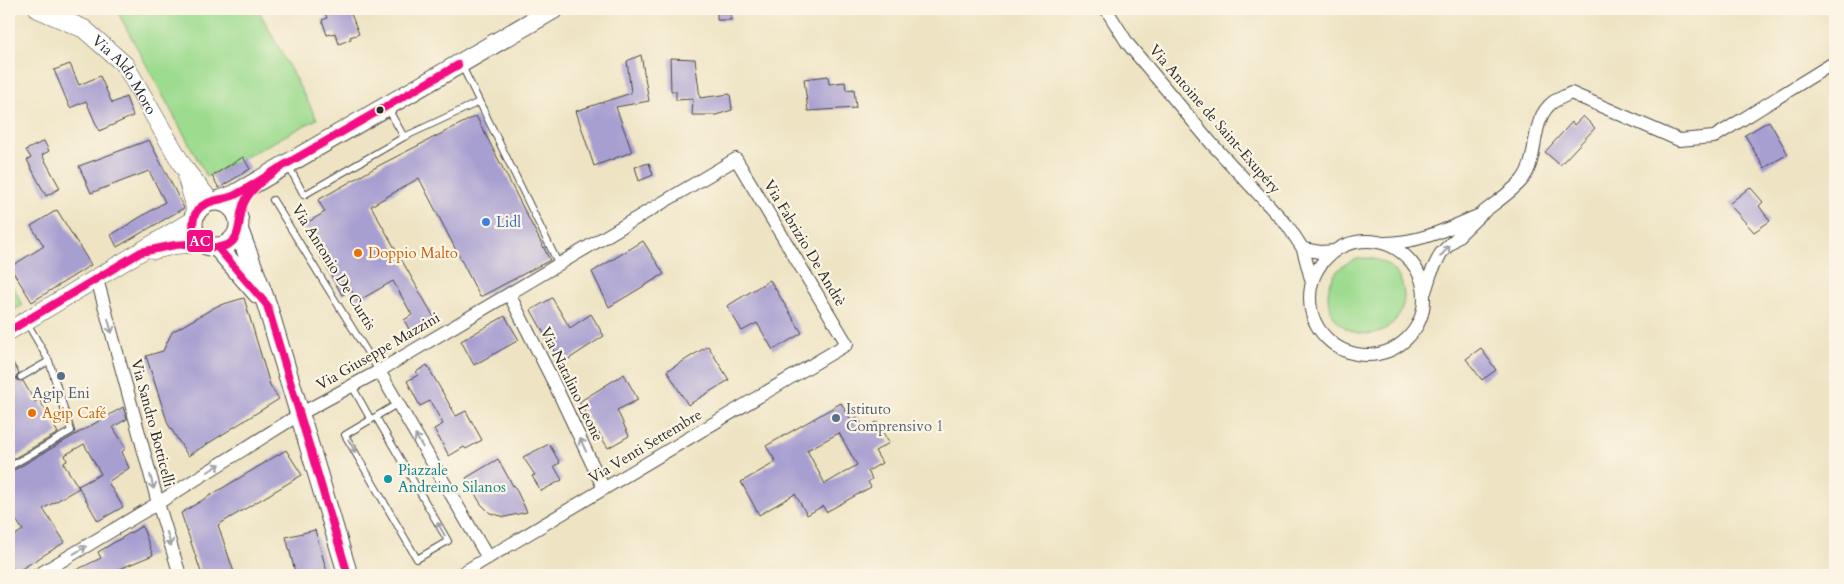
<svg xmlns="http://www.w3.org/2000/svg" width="1844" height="584" font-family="Cardo,serif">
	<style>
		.green { fill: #9ddb8f; stroke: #64835d }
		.building { fill: #a89fd1; fill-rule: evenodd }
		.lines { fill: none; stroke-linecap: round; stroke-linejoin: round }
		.lane-casing { stroke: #484742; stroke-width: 8 }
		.street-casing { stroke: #484742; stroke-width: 14 }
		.secondary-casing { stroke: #484742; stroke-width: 19 }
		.primary-casing { stroke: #484742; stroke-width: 21 }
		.lane { stroke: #fff; stroke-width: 6 }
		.street { stroke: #fff; stroke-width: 12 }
		.secondary { stroke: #fff; stroke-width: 18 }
		.primary { stroke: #fff; stroke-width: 19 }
		.bus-1-casing { stroke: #fcf5e5; stroke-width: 11 }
		.bus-1 { stroke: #f30d85; stroke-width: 8 }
		.oneway { stroke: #a0a0a0 }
		.bus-dot { fill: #2b2b2b; stroke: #fcf5e5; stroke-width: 2 }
		.shop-dot { fill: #3f7fe0; stroke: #fcf5e5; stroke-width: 2 }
		.food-dot { fill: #e8710a; stroke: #fcf5e5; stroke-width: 2 }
		.service-dot { fill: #5c6f8a; stroke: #fcf5e5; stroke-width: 2 }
		.culture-dot { fill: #0f9aa8; stroke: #fcf5e5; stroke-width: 2 }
		.labels { text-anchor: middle; stroke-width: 4.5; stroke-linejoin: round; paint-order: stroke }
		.street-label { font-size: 15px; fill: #2b2b2b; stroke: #fcf5e5 }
		.shop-label { font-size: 15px; fill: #366cbe; stroke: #fcf5e5; text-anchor: start }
		.food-label { font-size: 15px; fill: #c56008; stroke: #fcf5e5; text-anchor: start }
		.service-label { font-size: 15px; fill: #4e5e75; stroke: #fcf5e5 }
		.culture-label { font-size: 15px; fill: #0d838f; stroke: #fcf5e5; text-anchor: start }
		.line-badge { stroke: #fcf5e5; stroke-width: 2 }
		.badge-label { font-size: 14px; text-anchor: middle; font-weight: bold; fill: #fff }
	</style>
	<rect width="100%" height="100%" fill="#fcf5e5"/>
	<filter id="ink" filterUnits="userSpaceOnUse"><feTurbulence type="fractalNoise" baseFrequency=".02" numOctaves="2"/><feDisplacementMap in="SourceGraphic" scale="10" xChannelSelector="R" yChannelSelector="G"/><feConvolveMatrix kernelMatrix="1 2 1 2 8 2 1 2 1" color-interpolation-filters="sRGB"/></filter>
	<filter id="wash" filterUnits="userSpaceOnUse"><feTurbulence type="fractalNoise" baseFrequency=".0096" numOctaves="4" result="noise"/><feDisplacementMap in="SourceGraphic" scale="20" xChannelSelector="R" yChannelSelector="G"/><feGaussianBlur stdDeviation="1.12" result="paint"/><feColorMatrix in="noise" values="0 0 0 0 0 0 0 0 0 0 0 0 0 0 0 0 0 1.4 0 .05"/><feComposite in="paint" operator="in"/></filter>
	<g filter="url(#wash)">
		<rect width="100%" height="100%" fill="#eee4c4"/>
		<!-- green -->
		<path class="green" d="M116,9h142l59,110 -110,58z
			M1328 296a38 38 0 1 1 76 0a38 38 0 1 1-76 0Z
			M9,280l14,25 -14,8z"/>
		<g id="blocks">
			<!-- building -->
			<path class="building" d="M323,9h26l10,25 -9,3 1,2 -12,5 -4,-11 -8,2 -5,-15 5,-2z
				M717,9h14v11h-14z
				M641,55l8,46 -33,6 16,45 -38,14 -18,-55 55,-18 -4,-32z
				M670,58l25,1 5,39 30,-4 2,16 -16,5h-24l1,-16 -17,1v-9h-5z
				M70,64l9,21 21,-9 12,27 14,-6 7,19 -34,15 -13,-30 -16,7 -16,-38z
				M828,76l1,8 16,-2 1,8 8,-1 2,19 -48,3 -4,-32z
				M476,116l74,144 -70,37 -61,-119 -48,28 64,113 -24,14 -7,-13 8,-5 -19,-34 -35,20 -7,-11 -9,5 -39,-70 22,-13 -7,-12 62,-35z
				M1583,116l12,12 -35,37 -15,-13 27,-30 2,3z
				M1769,121l19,33 -24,14 -19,-33z
				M149,140l35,68 -67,39 -6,-12 54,-33 -16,-31 -58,22 -12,-27z
				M44,141l5,10 -7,4 18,33 -14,8 -19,-36 4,-2 -5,-8z
				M243,157l7,12 -31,19 -7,-12z
				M649,163l4,12 -14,6 -4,-14z
				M1750,187l13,15 -4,4 11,15 -16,11 -25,-28z
				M57,210l34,55 -59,37 -22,-35 34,-21 -13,-20z
				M643,241l21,33 -55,33 -17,-35z
				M770,280l32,53 -29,17 -16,-27 -15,8 -15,-25z
				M244,298l26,87 9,14 -91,57 -20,-32 -22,-68 17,-5 9,-19 45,-26z
				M552,298l18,30 21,-14 13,22 -43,28 -30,-54z
				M505,316l14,24 -45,25 -13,-24z
				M708,346l21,34 -41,25 -21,-34z
				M1481,348l15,22 -14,10 -16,-21z
				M9,356l10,17 -3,3 1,4 6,1 12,21 4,-3 19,34 -45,26 -4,-7z
				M427,365l29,51 10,-5 16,29 -16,9 -2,-2 -15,9 -15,-27 9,-5 -13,-23 -10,5 -13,-25 11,-6 -2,-3z
				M624,374l14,26 -21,10 12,26 -21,12 -29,-46z
				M841,403l10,17 6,-3 8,12 12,-7 12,21 -14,8 7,12 -14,8 4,8 -4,3 3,5 -45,25 -3,-6 -16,9 -12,-21 -36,21 -18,-33 35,-20 -10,-16zM839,433l18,32 -32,19 -18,-34z
				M123,407l4,12 -14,8 13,21 -4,4 7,16 -21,14 15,25 -25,14 -20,-35 23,-12 -17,-30 -19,11 2,6 -4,2 16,25 -36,21 22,33 -50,31 -6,-12v-22l14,-9 -14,-20v-37z
				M549,444l11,19 -6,3 8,14 -21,11 -9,-15 3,-1 -12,-18z
				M286,450l16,25 -84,50 17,50h-33l-21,-62z
				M498,459l15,27 1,-1 13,27 -22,5 -15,-4 -9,-9 -15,-26z
				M142,526l11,29 -36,15 3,5h-54l35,-17 -3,-6z
				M315,530l13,45h-32l-10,-38z"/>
		</g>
	</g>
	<g filter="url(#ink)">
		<use href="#blocks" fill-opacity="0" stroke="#484742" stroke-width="1"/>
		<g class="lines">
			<defs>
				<path id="lane" d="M461,64l98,201
					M387,107l17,30
					M288,165l16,30 100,-58 75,-35
					M273,200l106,171
					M21,377l28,-16 -22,-38
					M352,386l19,34
					M376,417l72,124 -31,18 -72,-124 52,-31
					M9,467l62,-36 -22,-70"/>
				<path id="street" d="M1106,9l22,35 84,100 76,82 15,23 9,34
					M1480,215c12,-10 33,-24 42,-35 18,-22 7,-60 31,-78 5,-3 12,-6 18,-9l108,47 35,-3 121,-75
					M1310 298a57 57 0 1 1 114 0a57 57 0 1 1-114 0Z
					M1385,243c35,0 64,-15 95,-28l-39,38 -10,20 -6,19
					M1303,249l17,3 14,-1
					M97,279l61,224 22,72
					M509,294l43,85 52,110
					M379,371l109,187
					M38,575l120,-72 142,-89 79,-43 357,-212 111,185 -388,231"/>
				<g id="secondary">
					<path id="s1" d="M38,9l46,20 41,36 59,103 26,33"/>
					<path d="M187,179l7,23 1,12"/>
					<path d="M154,250l21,-5 27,-2"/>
					<path d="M9,331l184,-111"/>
				</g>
				<path id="primary" d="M193 224a23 23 0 1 1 46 0a23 23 0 1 1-46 0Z
					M218,201l16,-6 320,-186
					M239,231l28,74 81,270
					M218,248l40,46"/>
			</defs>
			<!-- lane casing -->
			<use href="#lane" class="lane-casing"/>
			<!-- street casing -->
			<use href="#street" class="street-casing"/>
			<!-- secondary casing -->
			<use href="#secondary" class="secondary-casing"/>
			<!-- primary casing -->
			<use href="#primary" class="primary-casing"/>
			<!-- lane -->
			<use href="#lane" class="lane"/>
			<!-- street -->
			<use href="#street" class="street"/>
			<!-- secondary -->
			<use href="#secondary" class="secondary"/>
			<!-- primary -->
			<use href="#primary" class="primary"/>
			<defs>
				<path id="bus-1" d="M335,136l123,-71
					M335,136l123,-71
					M281,167c-13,9 -28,19 -36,34 -9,16 0,43 -25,46 -8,1 -16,-2 -21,-7 -5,-6 -7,-14 -5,-22 1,-5 4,-9 8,-12 10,-7 23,-6 33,-11 16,-8 31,-19 46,-28z
					M281,167l54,-31
					M281,167l54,-31
					M218,248l49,57 81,270
					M9,331l132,-79 34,-7 27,-2"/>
			</defs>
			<!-- bus-1 casing -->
			<use href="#bus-1" class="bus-1-casing"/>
			<!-- bus-1 -->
			<use href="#bus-1" class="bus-1"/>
		</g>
		<!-- one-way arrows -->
		<defs><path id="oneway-shaft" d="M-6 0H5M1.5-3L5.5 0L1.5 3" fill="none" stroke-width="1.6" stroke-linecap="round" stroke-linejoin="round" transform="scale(1.25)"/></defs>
		<g class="oneway">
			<use href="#oneway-shaft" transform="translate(1445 251) rotate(-50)"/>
			<use href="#oneway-shaft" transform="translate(110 326) rotate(75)"/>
			<use href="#oneway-shaft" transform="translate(419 441) rotate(-121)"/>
			<use href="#oneway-shaft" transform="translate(583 445) rotate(-115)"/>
			<use href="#oneway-shaft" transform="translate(352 446) rotate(60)"/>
			<use href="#oneway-shaft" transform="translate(214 468) rotate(-32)"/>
			<use href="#oneway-shaft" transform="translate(152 482) rotate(75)"/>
			<use href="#oneway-shaft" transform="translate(441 529) rotate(-120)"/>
			<use href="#oneway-shaft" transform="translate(169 539) rotate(73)"/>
			<use href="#oneway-shaft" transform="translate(80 550) rotate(-31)"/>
		</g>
	</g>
	<!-- markers -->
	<circle class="bus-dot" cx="380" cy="110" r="4.5"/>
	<circle class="shop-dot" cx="486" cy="222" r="5"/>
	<g class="food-dot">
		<circle cx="358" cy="253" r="5"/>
		<circle cx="32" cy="413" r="5"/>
	</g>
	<g class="service-dot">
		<circle cx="61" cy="376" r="5"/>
		<circle cx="836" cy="418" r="5"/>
	</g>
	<circle class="culture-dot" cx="388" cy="479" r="5"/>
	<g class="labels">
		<!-- street labels -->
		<g class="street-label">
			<text dy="5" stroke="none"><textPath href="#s1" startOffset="112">Via Aldo Moro</textPath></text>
			<text transform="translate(1215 119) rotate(49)" y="5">Via Antoine de Saint-Exupéry</text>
			<text transform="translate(805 243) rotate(59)" y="5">Via Fabrizio De Andrè</text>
			<text transform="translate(334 267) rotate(58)" y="5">Via Antonio De Curtis</text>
			<text transform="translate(378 351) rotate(-30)" y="5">Via Giuseppe Mazzini</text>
			<text transform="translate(572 384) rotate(64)" y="5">Via Natalino Leone</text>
			<text transform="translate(153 423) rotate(75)" y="5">Via Sandro Botticelli</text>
			<text transform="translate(645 446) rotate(-31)" y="5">Via Venti Settembre</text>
		</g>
		<!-- shop labels -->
		<g class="shop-label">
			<text x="496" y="227">Lidl</text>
		</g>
		<!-- food labels -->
		<g class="food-label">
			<text x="368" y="258">Doppio Malto</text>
			<text x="42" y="418">Agip Café</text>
		</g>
		<!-- service labels -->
		<g class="service-label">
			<text x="61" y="398">Agip Eni</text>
			<text x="846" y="414" text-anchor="start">Istituto<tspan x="846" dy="17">Comprensivo 1</tspan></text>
		</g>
		<!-- culture labels -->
		<g class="culture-label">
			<text x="398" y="475">Piazzale<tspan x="398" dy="17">Andreino Silanos</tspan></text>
		</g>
	</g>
	<rect class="line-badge" x="186" y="229" width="28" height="24" rx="5" fill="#f30d85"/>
	<g class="badge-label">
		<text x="200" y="246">AC</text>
	</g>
	<!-- margin -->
	<rect width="1844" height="584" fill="none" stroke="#fcf5e5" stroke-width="30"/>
</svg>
